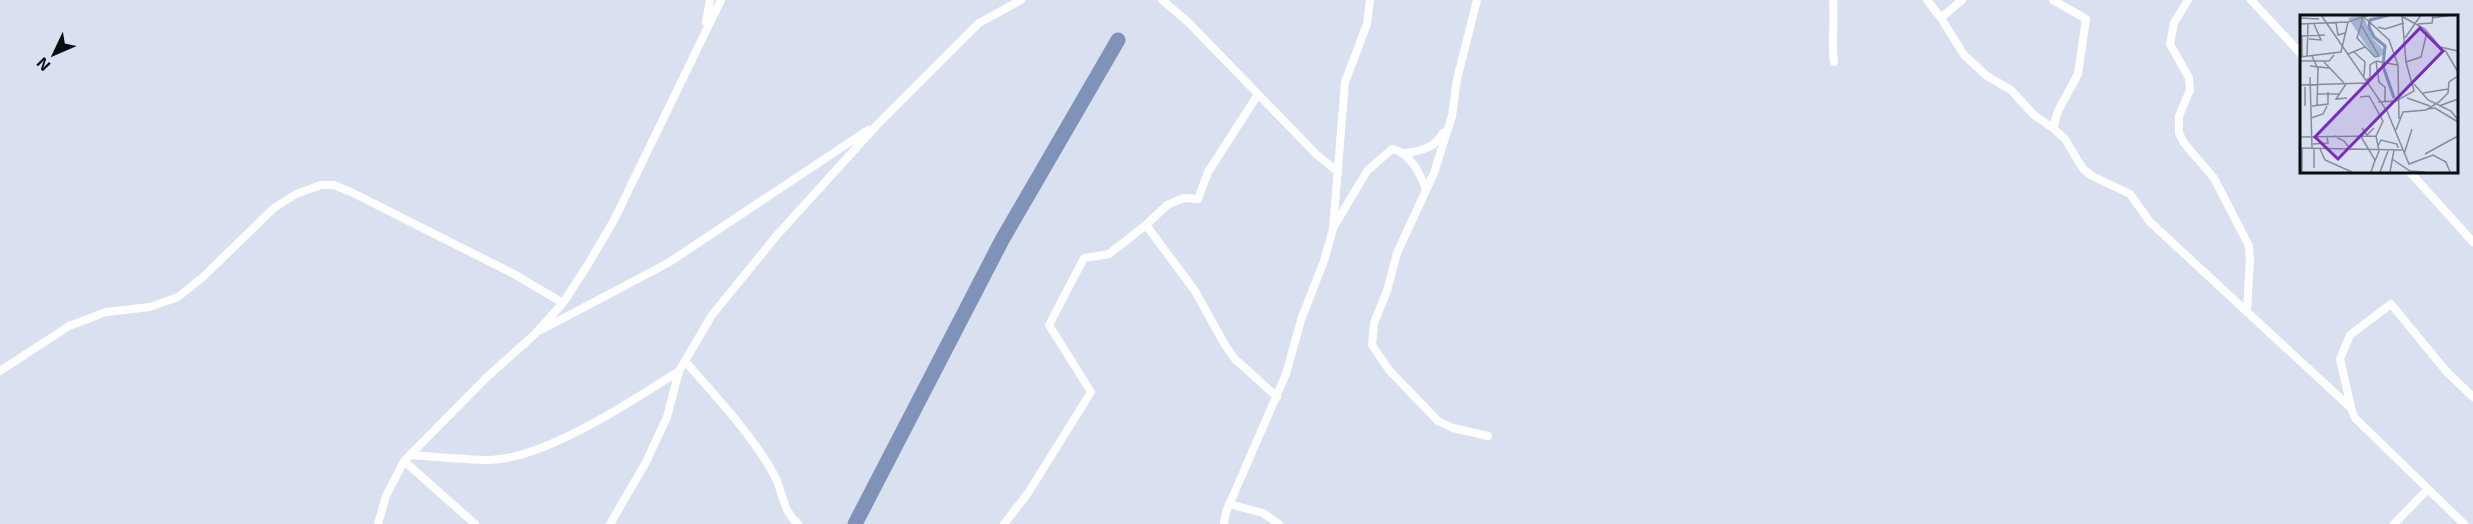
<svg xmlns="http://www.w3.org/2000/svg" width="2473" height="524" font-family="'Exo 2',sans-serif">
	<style>
		.lines { fill: none; stroke-linecap: round; stroke-linejoin: round }
		.river { stroke: #7f92b8; stroke-width: 15 }
		.minor { stroke: #fff; stroke-width: 8 }
		.inset-river { fill: none; stroke: #7f92b8; stroke-width: 3 }
		.inset-road { fill: none; stroke: #868c97; stroke-width: 1.5 }
		.view { fill: #7b2cbf; fill-opacity: 0.15; stroke: #7b2cbf; stroke-width: 3 }
		.inset-edge { fill: none; stroke: #0a0c11; stroke-width: 3 }
	</style>
	<rect width="100%" height="100%" fill="#d9e1f1"/>
	<g class="lines">
		<!-- river -->
		<path class="river" d="M855,524l147,-284 116,-200"/>
		<!-- minor -->
		<path class="minor" d="M1162,0l26,22 128,132 22,18
			M1477,0l-20,79 -5,37 -18,57 -37,80 -10,38 -13,32 -2,22 17,25 49,51 15,7 35,8
			M1833,0c2,21 -2,41 1,62
			M1927,0l14,18 23,37 23,21 24,14 23,25 19,13 12,11 18,30 9,7 38,18 20,28 201,186 4,10 109,106
			M2188,0l-14,23 -4,21 19,34 1,12 -11,26v17l5,10 30,35 35,68 1,14 -3,52
			M2251,0l51,55
			M1941,18l21,-18
			M706,22l4,-22
			M2053,128l5,-17 20,-37 8,-55 -33,-19
			M1404,153c17,-2 31,-5 39,-20
			M2409,171l64,71
			M1146,225l49,66 30,54 10,14 42,38
			M1333,228l34,-57 25,-22c18,3 29,26 34,41
			M541,330l127,-67 200,-133
			M685,361c30,35 64,70 87,110 12,20 9,38 26,53
			M0,371l69,-45 37,-14 44,-5 28,-10 26,-21 70,-68 22,-14 25,-9h13l17,7 163,82 49,29
			M2351,407l-11,-48 10,-24 41,-31 55,67 27,26
			M411,455c26,2 53,5 78,5 56,-1 143,-59 190,-89
			M404,461l71,63
			M1229,504l34,9 16,11
			M378,524l8,-28 18,-35 82,-83 49,-44 28,-31 24,-37 27,-46 107,-220
			M610,524l36,-62 21,-45 12,-46 33,-56 66,-81 99,-109 102,-102 42,-23
			M1004,524l24,-31 63,-101 -42,-67 35,-67 25,-4 37,-29 21,-20 17,-7 14,1 10,-27 49,-76
			M1224,524l2,-12 60,-138 15,-54 23,-59 9,-32 12,-147 22,-58 3,-24
			M2394,524l33,-34"/>
	</g>
	<!-- overview -->
	<g transform="translate(2300 15)">
		<rect width="158" height="158" fill="#d9e1f1"/>
		<path d="M63,0l10,24 10,10v6l-9,2 -26,-39z" fill="#a2b4d6"/>
		<path class="inset-river" d="M89,0l-19,5 -1,7 5,10 11,9 -2,20 11,32"/>
		<path class="inset-road" d="M21,0l66,96 22,53 24,-9 13,7 4,10M64,2l25,23 9,25 1,54M103,2l22,12 15,18 18,4M0,3l19,1M132,3l20,-3M36,8l2,12 7,-2M0,9l48,-2 21,-7M118,9l14,-1 1,-8M61,10l-4,13 18,19 4,-1 -18,-31 2,-9M78,12l7,2 19,-6M0,21l25,-1M2,21v20M105,23l16,-23M9,24l12,1 -7,-16M145,35l13,22M54,37l11,10 -1,14M48,39l17,-7M7,41l1,-32M12,41l6,13 -1,36M0,42l41,-5 7,-30M0,46h29l5,-6M76,46l3,21 6,5v15M76,46l21,4M24,47l20,21M106,47l15,-5 6,-25M10,51l19,2M10,62l2,71M66,65l4,-2v-13l6,-4M46,69l-10,15 11,-1M114,69l14,16 23,11 7,9M0,70l68,-2M123,78l25,-4M17,79h22M107,83l23,8M78,87l18,-1 18,-10 -8,-29 -4,-47M5,91v-19M12,91l16,-2v-12M139,91l19,-7M127,94l8,-1 23,14M11,103l12,-4 4,-8M62,113l5,7 7,-7M96,115l7,-18 23,-2 13,-8 9,-9 1,-11 9,-6M60,120l15,25 -4,12M34,121l10,5 7,9M0,122l76,-1 7,-15 -14,-25 -9,1M13,129l15,-1 -1,-6M78,131l3,-6 16,4 1,4M0,133l102,2M2,133v24M20,134l5,11 27,12M104,139l8,-25M125,139l33,-18M92,144l18,12 15,1M75,146l4,-10 -3,-15M14,153v-20M80,157l8,-21M90,157l4,-22"/>
		<path class="view" d="M120,13l23,23 -105,108 -23,-22z"/>
		<rect width="158" height="158" class="inset-edge"/>
	</g>
	<!-- north arrow -->
	<g transform="translate(54 54) rotate(226)" stroke="#d9e1f1" stroke-width="4.5" paint-order="stroke">
	<path d="M0-4.5L10 22L0 15L-10 22Z" fill="#0a0c11"/>
	<text y="-9" font-size="16" font-weight="bold" text-anchor="middle" fill="#0a0c11">N</text>
	</g>
</svg>
